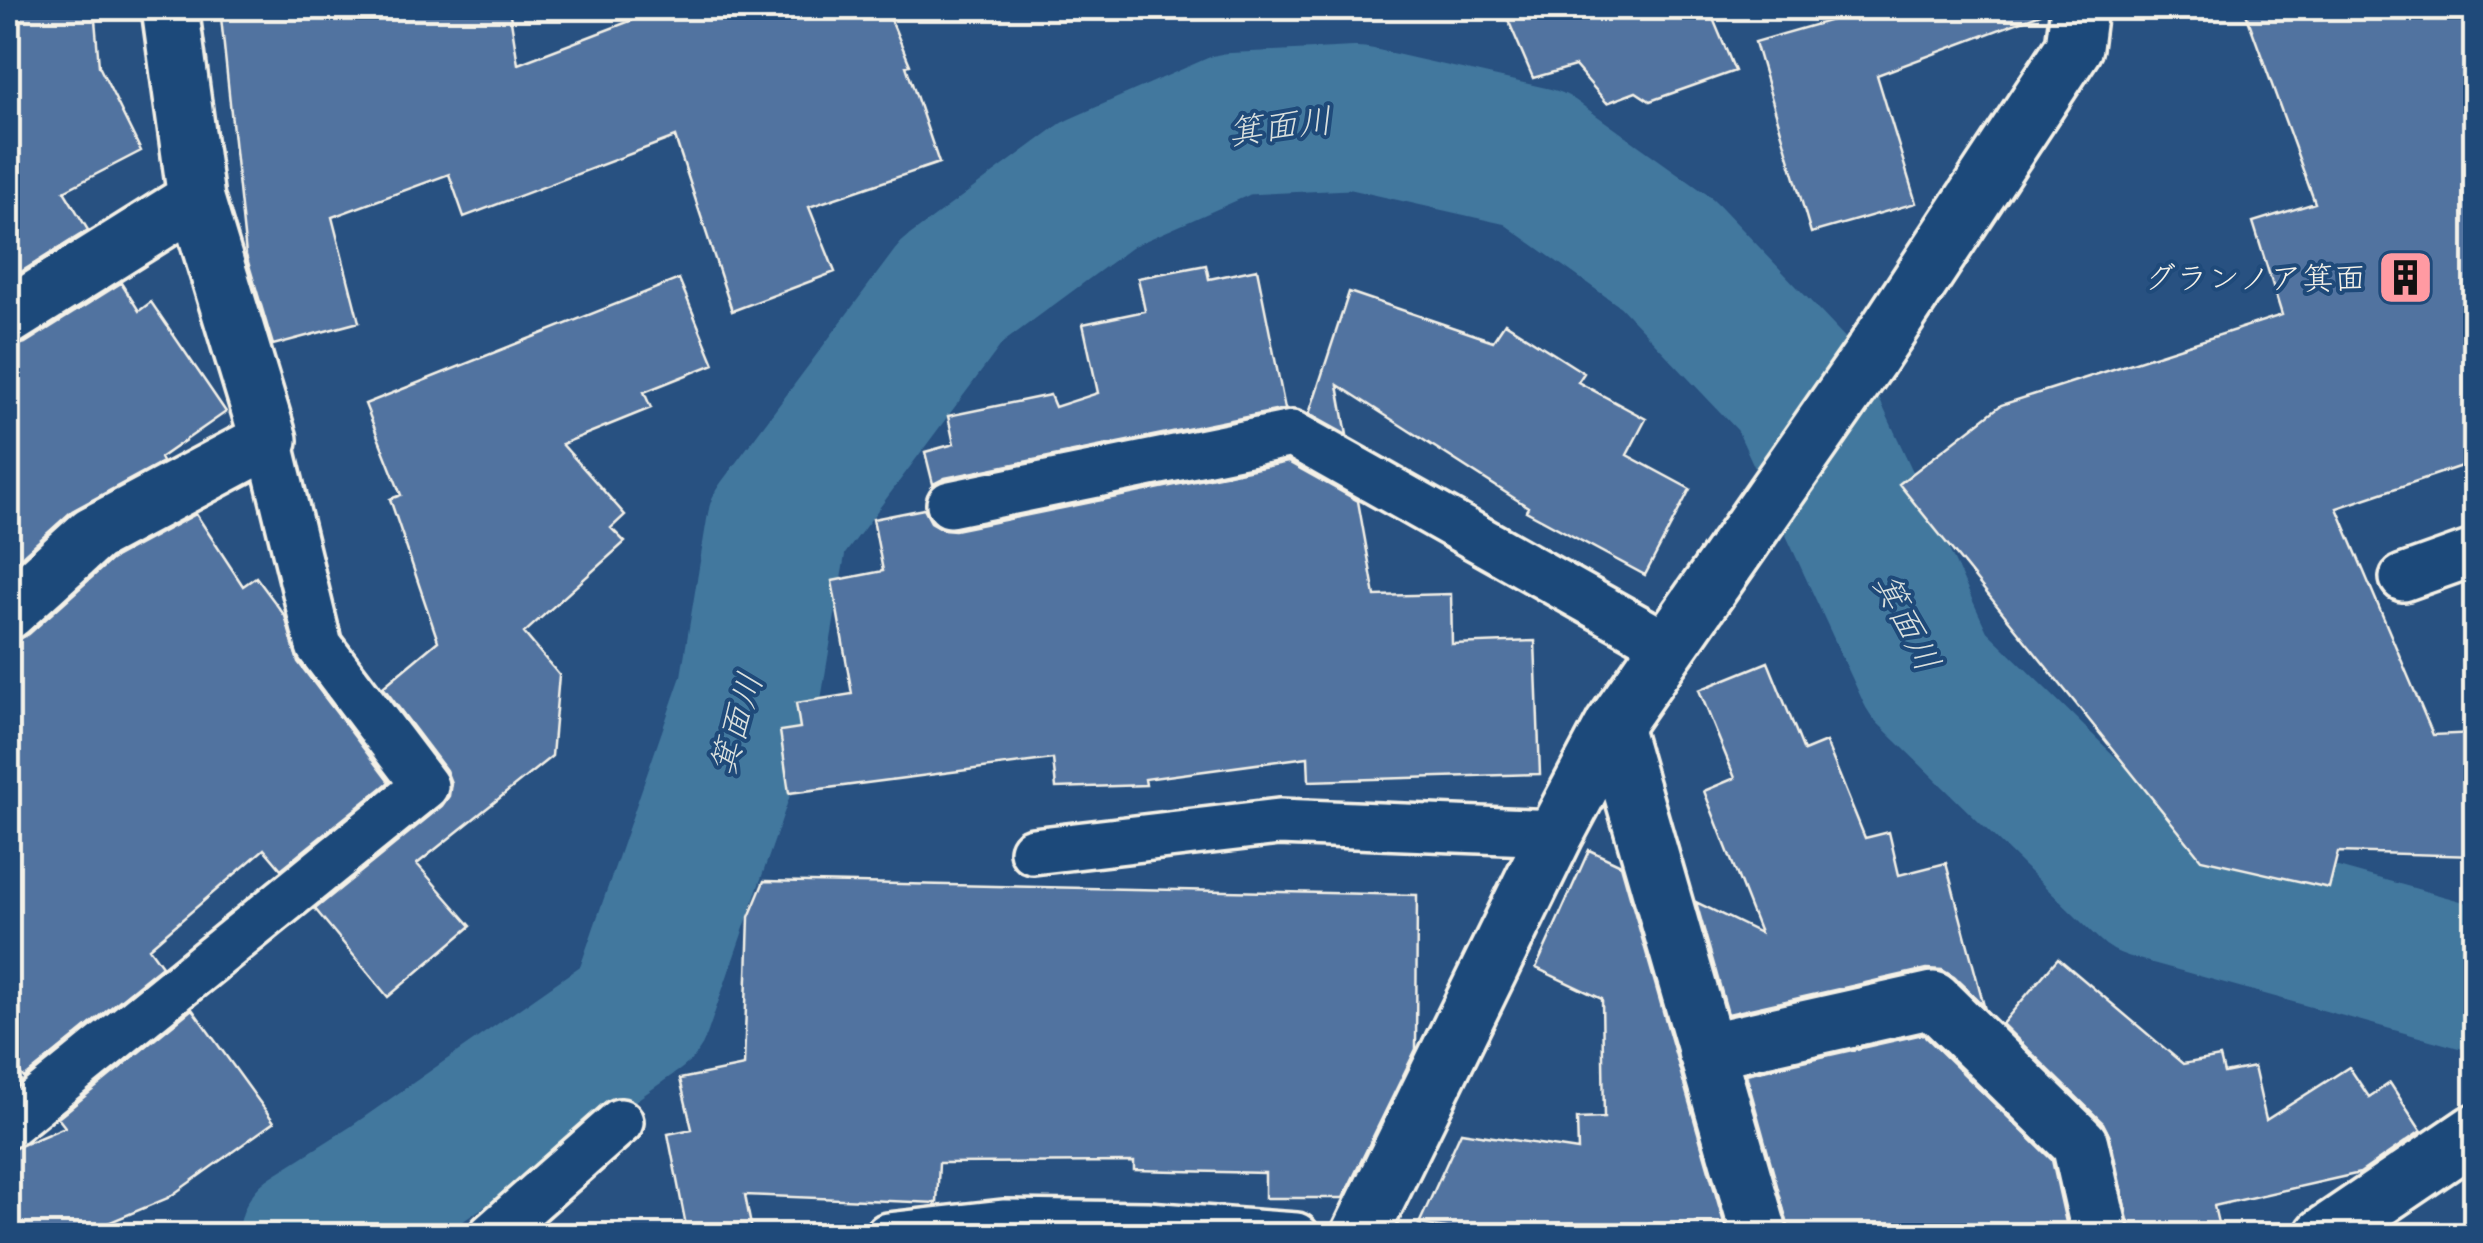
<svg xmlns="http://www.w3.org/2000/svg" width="2483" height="1243" font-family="Delius,'Klee One',sans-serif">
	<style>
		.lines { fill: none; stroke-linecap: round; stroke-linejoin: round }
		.river { stroke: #42789e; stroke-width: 142 }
		.building { fill: #5173a0; stroke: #f4f1e8; stroke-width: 2.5 }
		.service-casing { stroke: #f4f1e8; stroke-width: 52 }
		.minor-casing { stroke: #f4f1e8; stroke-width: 62 }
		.service { stroke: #1f4a7a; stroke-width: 45 }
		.minor { stroke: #1f4a7a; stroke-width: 55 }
		.labels { text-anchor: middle; stroke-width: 8; stroke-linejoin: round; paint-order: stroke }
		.poi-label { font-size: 32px; fill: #f4f1e8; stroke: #1f4a7a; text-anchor: end }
		.water-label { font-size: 35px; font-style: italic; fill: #d9dfdd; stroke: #1f4a7a }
	</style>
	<rect width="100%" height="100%" fill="#285181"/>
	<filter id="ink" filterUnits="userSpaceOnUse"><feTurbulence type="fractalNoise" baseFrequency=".01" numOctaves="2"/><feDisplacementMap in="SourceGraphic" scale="20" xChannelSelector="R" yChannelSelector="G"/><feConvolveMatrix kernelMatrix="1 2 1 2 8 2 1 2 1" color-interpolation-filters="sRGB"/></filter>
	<g filter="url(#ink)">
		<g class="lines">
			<!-- river -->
			<path class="river" d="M310,1236l81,-51 249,-174 110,-317 28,-169 174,-233 146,-108 136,-60 123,-6 177,40 133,95 130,137 131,283 220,215 328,91"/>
		</g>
		<!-- building -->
		<path class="building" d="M66,8h28l5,58 42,85 -77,40 24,39 -80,50v-266z
			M220,8h289l9,56 146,-56h222l24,57 -4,1 33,97 -130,44 26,65 -103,39 -57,-174 -211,80 -15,-43 -117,43 27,105 -86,23 -27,-90z
			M1503,8h209l2,13 21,50 -85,30 -14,-9 -29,11 -32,-37 -42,12z
			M1874,8h166l1,6 -164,61 39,128 -105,30 -56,-191z
			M2244,8h232v453l-139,47 96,227 43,-2v123l-138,-4 -9,36 -128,-29 -302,-375 102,-79 281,-90 -29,-93 62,-19z
			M1206,265l3,14 48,-10 28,140 -340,69 -12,6 -8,-32 29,-8 -6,-28 102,-21 5,12 43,-14 -15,-69 62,-13 -7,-33z
			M679,279l35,85 -70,28 7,16 -89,36 63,71 -14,13 14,14 -101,91 35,42 -7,81 -135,108 54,62 -83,71 -73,-88 127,-103 7,-10 2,-13 -5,-13 -63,-83 55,-46 -48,-142 11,-4 -36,-91z
			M121,283l18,28 12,-9 75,110 -66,46 2,4 -90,49 -64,58v-221l17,-5z
			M1349,292l144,49 12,-18 79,50 -6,9 68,37 -19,36 63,34 -45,86 -119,-64 2,-4 -190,-122 9,50 -38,-21z
			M1288,462l70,39 17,95 76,-2 1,50 83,-3 5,133 -231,7 -1,-24 -163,22 1,6 -90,3 -3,-29 -264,34 -9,-62 20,-3 -4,-25 56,-9 -20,-113 51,-10 -10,-52 51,-10 7,13 12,7 12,1z
			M196,514l47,72 13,-9 29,39 13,46 91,120 -108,87 -17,-20 -115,99 13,18 -138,112 -16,-19v-418h8l13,-7 82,-74z
			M1768,662l36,89 22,-9 39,96 24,-6 10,43 47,-12 38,143 -30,-29 -12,-7 -15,-1 -199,45 -32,-112 64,31 -56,-142 31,-13 -36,-88z
			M1589,850l32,15 103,358 -78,1v12h-145l-82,-12 42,-92 117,18 -1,-31 27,-1 -2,-119 -66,-31z
			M764,881l653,14 -1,154 -73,149h-78v-25l-131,-3v-8l-195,1 -2,40 -192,-8 8,41h-65l-20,-102 24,-5 -12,-50 64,-13 5,-149z
			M2058,958l125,106 37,-7 4,16 30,-6 12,53 83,-53 20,30 21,-14 31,48 -61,42 -146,33 7,30h-90l-21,-99 -7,-14 -101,-99z
			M192,1009l82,113 -106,76 -91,38h-69v-85l57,-24 -7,-9z
			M1923,1034l129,126 17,76h-278l-45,-162z"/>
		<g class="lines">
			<defs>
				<path id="service" d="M950,504l342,-70 377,212
					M2403,578l73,-26
					M1033,851l246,-29 277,11
					M10,1123l415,-337 -106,-140 -50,-206
					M491,1236l129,-114
					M888,1236l115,-13 144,2 149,11"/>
				<path id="minor" d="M8,317l188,-118 -26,-191
					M8,611l85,-77 176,-94 -73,-241
					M1613,726l147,510
					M1706,1051l227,-51 147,144 21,92
					M1359,1236l197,-403 57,-107 257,-369 204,-310 5,-39
					M2323,1236l153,-104"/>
			</defs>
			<!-- service casing -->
			<use href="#service" class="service-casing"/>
			<!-- minor casing -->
			<use href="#minor" class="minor-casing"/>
			<!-- service -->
			<use href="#service" class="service"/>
			<!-- minor -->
			<use href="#minor" class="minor"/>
		</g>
	</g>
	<!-- icons -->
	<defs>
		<symbol id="building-square" viewBox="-11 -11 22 22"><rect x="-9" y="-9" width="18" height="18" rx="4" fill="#ff9aa2" stroke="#1f4a7a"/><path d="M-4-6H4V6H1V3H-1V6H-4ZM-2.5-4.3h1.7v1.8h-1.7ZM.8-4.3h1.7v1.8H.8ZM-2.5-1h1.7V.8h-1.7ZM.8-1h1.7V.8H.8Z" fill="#111"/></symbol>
	</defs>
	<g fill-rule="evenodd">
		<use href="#building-square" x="2374" y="246" width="63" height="63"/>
	</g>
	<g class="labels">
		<!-- poi labels -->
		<g class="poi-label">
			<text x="2366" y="289">グランノア箕面</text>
		</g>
		<!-- water labels -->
		<g class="water-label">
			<text transform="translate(1280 126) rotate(-7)" y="12">箕面川</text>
			<text transform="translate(1907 622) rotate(63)" y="12">箕面川</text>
			<text transform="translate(736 724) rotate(-73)" y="12">箕面川</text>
		</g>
	</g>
	<!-- margin -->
	<rect width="2483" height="1243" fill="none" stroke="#1f4a7a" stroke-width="40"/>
	<rect x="20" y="20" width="2443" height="1203" fill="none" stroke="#f4f1e8" stroke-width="4" filter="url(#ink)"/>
</svg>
